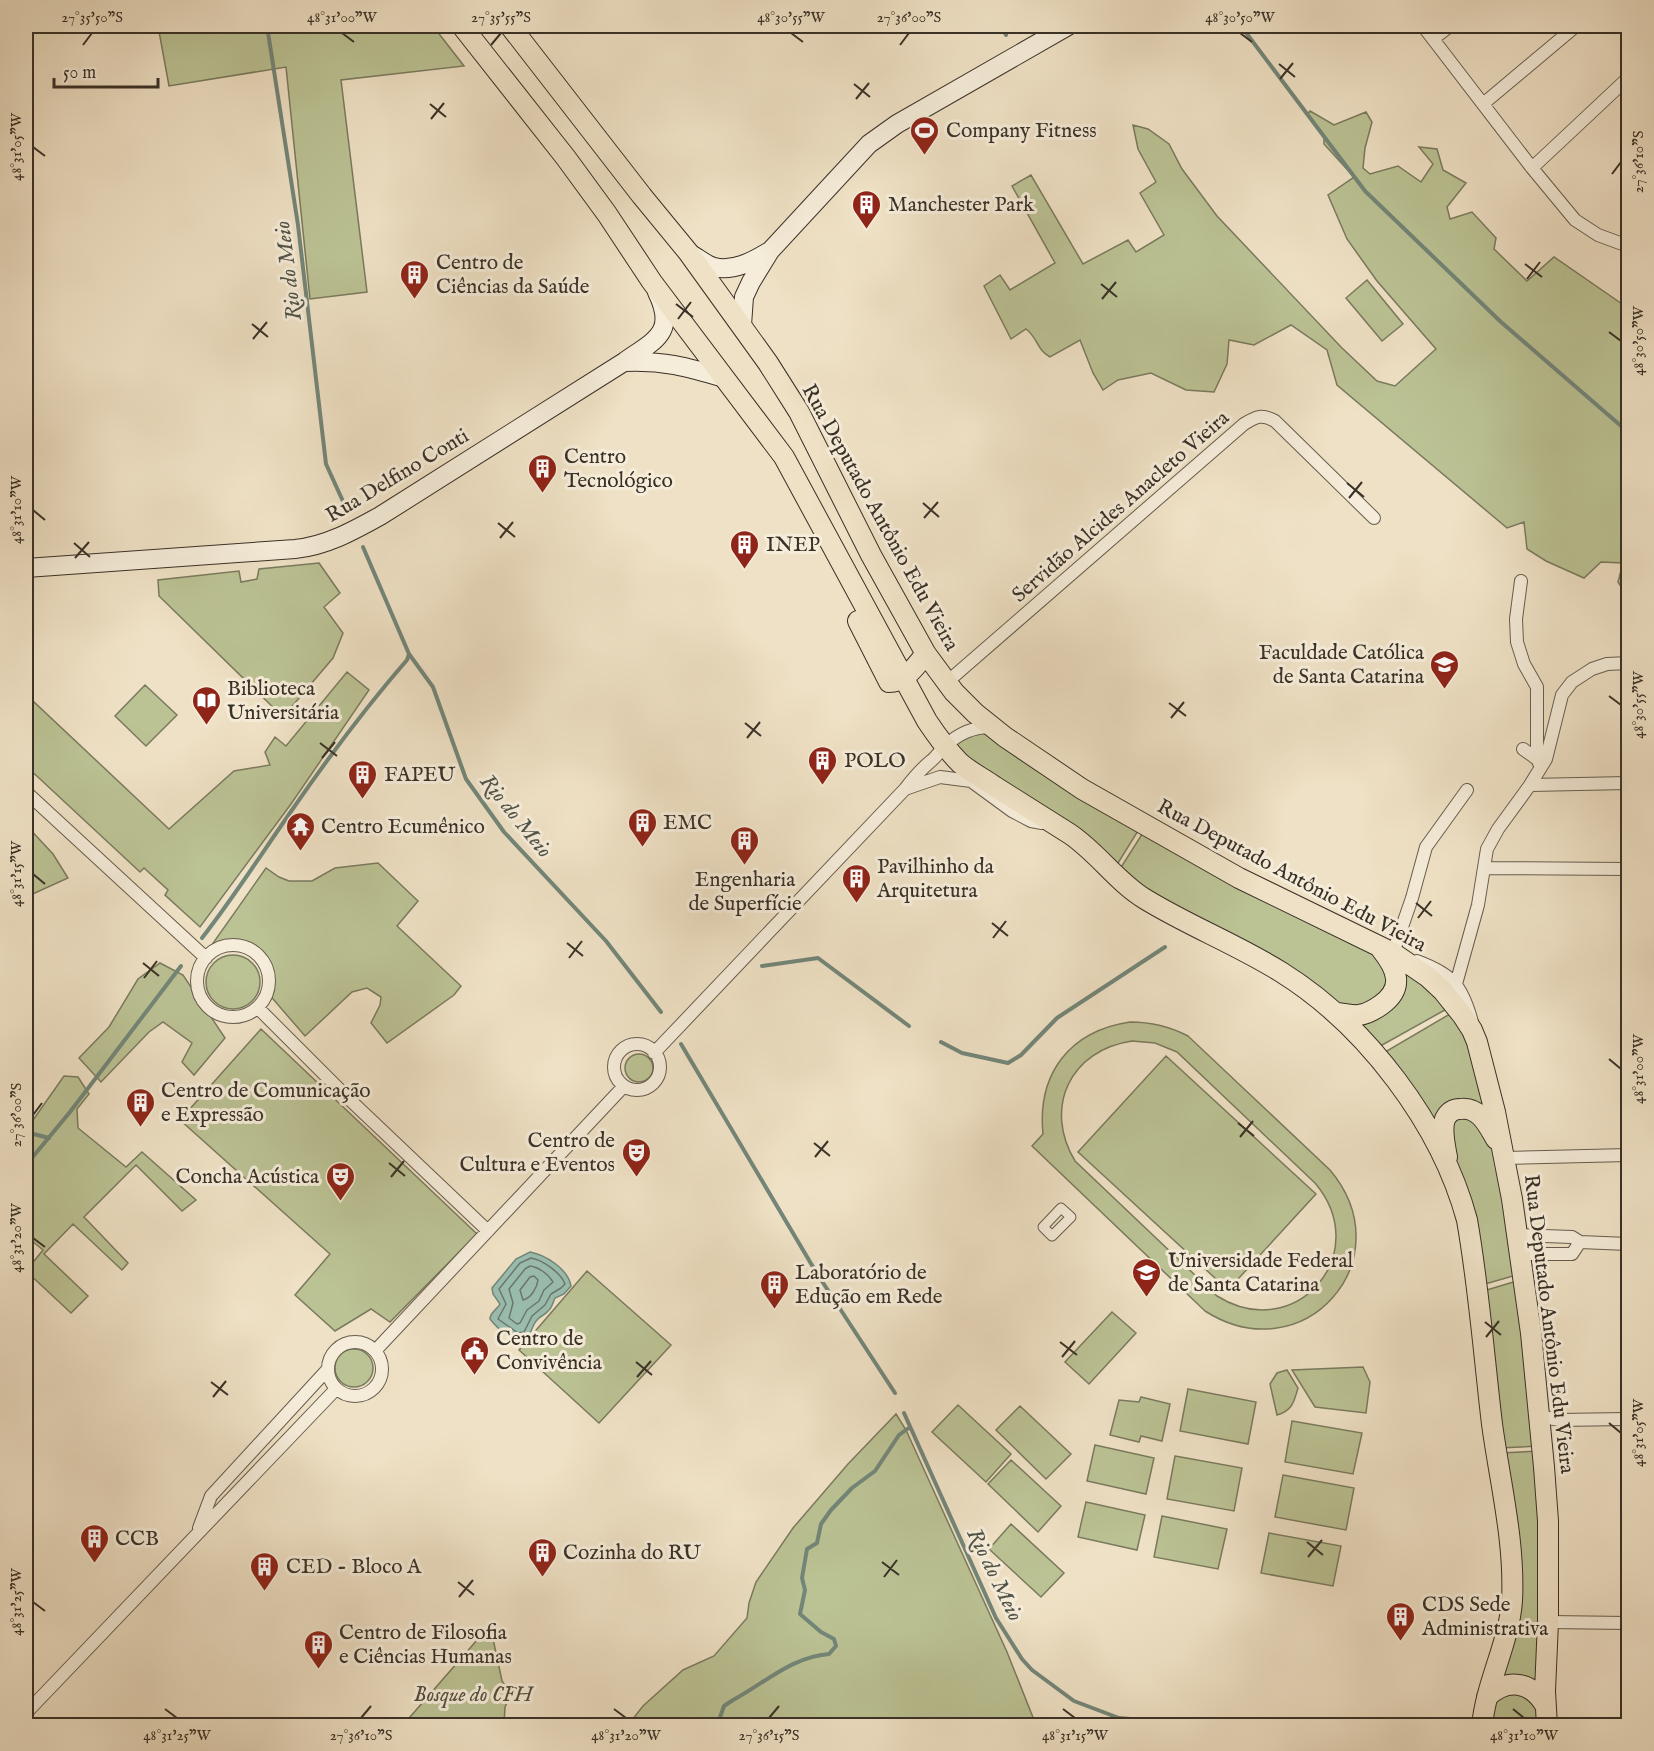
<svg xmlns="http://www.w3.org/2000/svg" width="1654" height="1751" font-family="'IM FELL English',serif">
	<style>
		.green { fill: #bbc294; stroke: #7a7a5e; stroke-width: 1.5; fill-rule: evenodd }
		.water { fill: #9abeb0; stroke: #738679; stroke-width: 1.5 }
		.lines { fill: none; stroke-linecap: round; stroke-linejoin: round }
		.shore { stroke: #6a786c; stroke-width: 1.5 }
		.stream { stroke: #738679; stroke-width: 4 }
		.pedestrian-casing { stroke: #665d4e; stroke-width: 11 }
		.minor-casing { stroke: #665d4e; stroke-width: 14 }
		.secondary-casing { stroke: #393127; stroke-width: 20 }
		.primary-casing { stroke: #393127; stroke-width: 22 }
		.pedestrian { stroke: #f5ecd9; stroke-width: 9 }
		.minor { stroke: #f5ecd9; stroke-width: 12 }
		.secondary { stroke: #f5ecd9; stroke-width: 18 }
		.primary { stroke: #efe1c5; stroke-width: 20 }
		.ticks { fill: none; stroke: #393127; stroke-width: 2 }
		.labels { text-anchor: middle; stroke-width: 6; stroke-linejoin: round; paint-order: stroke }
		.poi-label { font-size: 21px; fill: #393127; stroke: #f5ecd9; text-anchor: start }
		.street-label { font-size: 21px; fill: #393127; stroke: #f5ecd9 }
		.park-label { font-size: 21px; font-style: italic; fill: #534e3d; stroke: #f5ecd9 }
		.water-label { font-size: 22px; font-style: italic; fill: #515449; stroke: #f5ecd9 }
		.neatline { fill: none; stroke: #393127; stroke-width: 2 }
		.ticks-label { font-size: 15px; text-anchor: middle; fill: #393127 }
	</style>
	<rect width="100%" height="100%" fill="#efe1c5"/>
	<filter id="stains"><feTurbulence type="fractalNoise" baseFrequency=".00333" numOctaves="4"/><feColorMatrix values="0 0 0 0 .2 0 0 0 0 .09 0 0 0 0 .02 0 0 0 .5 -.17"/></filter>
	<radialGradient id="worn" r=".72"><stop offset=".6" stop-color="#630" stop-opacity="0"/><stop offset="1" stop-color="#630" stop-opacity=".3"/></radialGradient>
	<!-- green -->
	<path class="green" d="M158,26h275l31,40 -123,14 26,212 -57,7 -24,-232 -117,19z
		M1310,111l24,14 32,-13 6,10 -7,26 -2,20 7,6 28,-8 23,16 12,-18 -14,-17 18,2 6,21 23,13 -19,24 3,12 22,-7 24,26 -2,11 33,32 27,-24 71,49 -2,21 5,5v265l-10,-15 5,-19 -22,-1 -17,16 -38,-17 -19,-12 -3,-27 -17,6 -170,-143 -10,-35 -36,-25 -37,20 -25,-5 -2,24 -13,28 -28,-2 -35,-17 -33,7 -15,10 -10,-17 -13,-33 -30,17c-14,-8 -12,-19 -24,-28l-15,10 -27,-53 16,-11 10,15 45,-27 -43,-77 19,-11 52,89 45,-24 8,12 28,-17 -24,-42 16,-11 -18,-33 -5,-24 15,4 21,15 13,25 35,47 124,131 36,34 18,5 41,-37 -59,-68 -30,-42 -19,-44 26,-18 -30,-33v-8l-17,-21z
		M1367,280l36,44 -21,17 -36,-43z
		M319,563l21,30 -16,14 19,26 -10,25 -50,59 -124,-121 -1,-16 81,-9 2,11 16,-3 2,-10z
		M347,672l22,18 -78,114 -91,123 -35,-32 3,-5 -24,-22 -4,4 -114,-106v-88l7,23 136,128 65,-58 36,-6 -5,-13 10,-15 11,9z
		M145,685l32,30 -31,31 -31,-30z
		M974,732h18l149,94 -26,42 -147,-101 -15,-23z
		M26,825l27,29 15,24 -42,19z
		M1146,828l232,121 15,32 -25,26h-27l-223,-135z
		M378,863l40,38 -21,25 64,60 -7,9 -67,48 -16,-20 9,-18 1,-8 -14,-9 -15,4 -47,44 -38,-44c0,-5 2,-10 1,-15 -3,-28 -29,-35 -52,-27l-5,-4 55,-78 13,9 10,4h23l23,-13z
		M206 982a27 27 0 1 1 54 0a27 27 0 1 1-54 0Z
		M1394,956l58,50 -77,43 -30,-32 45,-13z
		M160,963l23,12 42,63 -31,37 -12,-13 10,-19 -29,-21 -14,10 -48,50 -22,-24 30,-31 29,-48z
		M1455,1011l9,16 26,89 -27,-14 -22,40 -61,-87z
		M1130,1022c22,0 39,4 58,14l142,134c75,89 -26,204 -125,141l-173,-165 11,-12c-6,-61 27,-103 87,-112zM1132,1041l23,2 22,9 138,131c60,71 -20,162 -98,113l-142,-135c-32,-53 -5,-111 57,-120z
		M261,1029l216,205 -87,88 -19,-13 -36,22 -40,-36 35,-41 -150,-134z
		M625 1068a14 14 0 1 1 28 0a14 14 0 1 1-28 0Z
		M1166,1056l150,138 -88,96 -150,-138z
		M64,1076l14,1 11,17 -12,15 1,19 48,39 16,-15 54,48 -14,11 -46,-46 -52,52 44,46 -6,7 -49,-46 -29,30 44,42 -17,17 -45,-42 17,-21 -17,-14v-106z
		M1466,1112l33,43 21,119 -42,12 -29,-162z
		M587,1271l84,74 -72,78 -80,-73z
		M1520,1280l19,166 -39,2 -20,-156z
		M1112,1312l24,21 -47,51 -24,-22z
		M335 1368a19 19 0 1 1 38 0a19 19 0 1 1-38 0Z
		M1363,1367l7,15 -4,31 -51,-6 -23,-37z
		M1287,1370l11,18c-4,14 -6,23 -21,27l-7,-31 7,-11z
		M1188,1389l68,13 -8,42 -68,-13z
		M1141,1397l29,7 -8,37 -21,-5 -2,6 -29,-7 9,-35 20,2z
		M958,1405l53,49 -25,28 -54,-50z
		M1020,1406l51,48 -25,25 -50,-49z
		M896,1414l10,16 101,222 29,73h-408l15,-19 40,-36 31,-14 33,-38 2,-15 7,-21 37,-54 55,-64z
		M1292,1421l70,12 -9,41 -68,-12z
		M1095,1445l59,13 -8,36 -59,-13z
		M1539,1451l2,242 -48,-6 20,-66 -13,-168z
		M1175,1456l67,12 -8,43 -67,-12z
		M1011,1460l50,46 -23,26 -50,-48z
		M1283,1475l71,13 -8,42 -71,-13z
		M1086,1502l59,13 -8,35 -59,-13z
		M1162,1516l65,13 -9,40 -64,-12z
		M1011,1524l53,49 -23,24 -52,-48z
		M1269,1533l72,13 -8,40 -72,-13z
		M492,1634l10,47 9,13 -6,13 -1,18h-101l75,-86z
		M1528,1690l17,35 -59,1 4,-27z"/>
	<!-- water -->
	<path class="water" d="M530,1252c16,3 38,17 41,34l-7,8 -9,4c-2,4 -3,10 -7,13 -3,4 -8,5 -11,9 -5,5 -5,13 -10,17 -12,9 -30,-9 -37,-18 0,-7 7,-9 10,-15l-7,-10 -1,-6 24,-29z"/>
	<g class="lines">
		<!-- shore -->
		<path class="shore" d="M531,1258c12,2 30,15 34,26l-4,4 -10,6 -6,11 -13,11 -8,16 -6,1 -20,-14 8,-15 -7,-15 21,-26z
			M530,1266c9,1 19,9 23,16l-9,8 -5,11 -12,9 -7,13 -3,1 -8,-6 4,-15 -4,-14 16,-20z
			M534,1276l4,4c-1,8 -7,18 -15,20l-3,-10 10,-13z"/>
		<!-- stream -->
		<path class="stream" d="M267,26l31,199 28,239 21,46
			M1001,26l5,9
			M1241,26l124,165 136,131 127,110
			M363,547l46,107 24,33 33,92 38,53 102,109 55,71
			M202,938c32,-41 60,-85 90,-128 36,-52 74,-103 115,-150l2,-6
			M762,966l56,-8 91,68
			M941,1042l21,11 46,10 13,-8 36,-37 108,-71
			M681,1044l135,228 79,121
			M26,1132l23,6
			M26,1165l44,-53 111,-146
			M904,1413l92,205 26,41 10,11 42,31 45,17 90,8
			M717,1726l7,-20 9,-6c32,-17 58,-43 96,-46l7,-8 -2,-7 -13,-7 -21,-18 5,-24 -3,-12 5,-29 10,-6 4,-19 10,-14 21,-22 23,-17 24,-36 11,-8"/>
		<defs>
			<path id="pedestrian" d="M1061,1208l10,9 -19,19 -9,-9z"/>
			<path id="minor" d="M1423,26l109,142 43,52 23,15 30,11
				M1433,39l17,-13
				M1483,104l93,-78
				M1532,168l96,-90
				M1521,581l-5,38 1,23 7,22 13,23v72l4,8
				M946,683l298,-259c13,-8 18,-10 31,-3l99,97
				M1523,749l14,10
				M1530,785l98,-2
				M905,789l35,-12 31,4 41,30 19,10 11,2
				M26,792l180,166
				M1484,868l144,1
				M197 981a36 36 0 1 1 72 0a36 36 0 1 1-72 0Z
				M1400,955l-7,-2 19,-55 14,-51 41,-57
				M1417,961c35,13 45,24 55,61
				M1456,984l22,-79 9,-56 11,-20 32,-44 16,-26 16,-64 10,-13 20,-13 15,-5 21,-1
				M258,1008l91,91 139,132
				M614 1067a23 23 0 1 1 46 0a23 23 0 1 1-46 0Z
				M654,1053l251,-264c9,-12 15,-19 26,-28 5,-4 9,-10 13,-14 15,-14 29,-20 48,-20
				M1505,1158l123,-3
				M1518,1235l54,2 8,5 48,2
				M1521,1254h51l8,-12
				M328 1369a27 27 0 1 1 54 0a27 27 0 1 1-54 0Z
				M375,1351l249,-265
				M1539,1416l20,4 69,-1
				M199,1528l12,-32 116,-126
				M1548,1622l80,1
				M26,1713l310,-324"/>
			<path id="secondary" d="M689,253c8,4 17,12 25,14 19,5 39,-6 54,-15
				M742,325l2,-28 7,-15 19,-31 99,-107 28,-20 171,-98
				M624,362c38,-2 64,5 100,16
				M26,568l269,-19c31,-3 58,-18 85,-33l244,-154c31,-22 53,-29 33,-70"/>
			<path id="primary" d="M462,26l104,132 41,56 45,68 132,175 143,264c10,15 20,29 33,42 10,9 23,15 34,23 25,16 51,32 76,48 28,19 47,48 75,65 44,27 93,46 136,73 85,53 160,152 186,248 12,68 17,137 25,204 8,59 23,117 20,177 -3,42 -26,82 -30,125
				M510,26l132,170 46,56 80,111 31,49 72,143 55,99 28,38 21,21 30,24 77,52 157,89 154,75 35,24 15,14 20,25 9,14 5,12 18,70 17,87 19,134 13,134 4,54v101l-3,69 2,35
				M858,621l31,61c17,0 26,-16 37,-28
				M1335,1013c8,0 17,3 24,2 8,-1 15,-5 22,-10 24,-17 16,-36 0,-56
				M1447,1157c-2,-11 -6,-27 -2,-38 3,-6 8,-10 15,-10 19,-3 28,16 36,30
				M1487,1697c20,-19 44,-16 58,8"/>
		</defs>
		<!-- pedestrian casing -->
		<use href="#pedestrian" class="pedestrian-casing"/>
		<!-- minor casing -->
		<use href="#minor" class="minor-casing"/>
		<!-- secondary casing -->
		<use href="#secondary" class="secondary-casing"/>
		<!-- primary casing -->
		<use href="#primary" class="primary-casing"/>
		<!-- pedestrian -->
		<use href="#pedestrian" class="pedestrian"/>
		<!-- minor -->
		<use href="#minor" class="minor"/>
		<!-- secondary -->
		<use href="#secondary" class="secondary"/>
		<!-- primary -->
		<use href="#primary" class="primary"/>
	</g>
	<!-- ticks -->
	<path class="ticks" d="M342,33l12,9M791,33l12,9M1240,33l12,9M83,45l9,-12M491,45l10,-12M900,45l9,-12M1279,64l16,13M1280,79l13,-16M854,84l16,13M856,99l13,-16M430,104l16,13M431,119l13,-16M33,147l12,9M1612,174l9,-12M1525,264l17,13M1527,279l13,-17M1101,284l16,13M1102,299l14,-17M676,304l17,13M678,319l13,-17M252,324l16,13M1609,332l12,9M253,339l14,-17M1347,483l17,14M1349,498l13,-16M923,503l16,14M33,510l12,10M924,518l14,-16M498,523l17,14M500,538l13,-16M74,543l16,14M75,558l14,-16M1609,696l12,9M1169,703l17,13M1171,718l13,-16M745,723l16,13M747,738l13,-16M320,743l17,13M322,758l13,-16M33,874l12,10M1416,903l16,13M1418,918l13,-17M992,923l16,13M993,938l13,-17M567,943l16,13M569,958l13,-17M143,963l16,13M144,978l13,-17M1609,1059l12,10M33,1115l9,-12M1238,1123l16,13M1240,1137l13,-16M814,1143l16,13M815,1157l13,-16M389,1163l16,13M391,1177l13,-16M33,1238l12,9M1485,1322l16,13M1486,1337l13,-16M1060,1342l17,13M1062,1357l13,-16M636,1362l16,13M637,1377l14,-16M211,1382l17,13M213,1397l13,-16M1609,1423l12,10M1307,1542l16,13M1308,1557l14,-17M882,1562l17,13M884,1577l13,-17M458,1582l16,13M459,1597l14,-17M33,1602l12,9M165,1709l12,9M614,1709l12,9M1063,1709l12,9M1513,1709l11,9M361,1718l10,-12M769,1718l10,-12"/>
	<!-- icons -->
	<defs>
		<symbol id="stadium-pin" viewBox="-11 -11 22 30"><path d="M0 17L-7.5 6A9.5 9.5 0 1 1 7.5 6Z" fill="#8f2418" stroke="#f5ecd9"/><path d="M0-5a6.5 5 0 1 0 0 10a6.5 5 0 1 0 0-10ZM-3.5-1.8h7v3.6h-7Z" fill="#fff"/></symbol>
		<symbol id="building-pin" viewBox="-11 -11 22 30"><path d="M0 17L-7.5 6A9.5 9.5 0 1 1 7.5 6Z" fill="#8f2418" stroke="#f5ecd9"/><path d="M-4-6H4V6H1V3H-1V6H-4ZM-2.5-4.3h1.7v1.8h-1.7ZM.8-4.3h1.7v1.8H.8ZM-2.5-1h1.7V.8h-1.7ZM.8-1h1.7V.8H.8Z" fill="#fff"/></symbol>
		<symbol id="university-pin" viewBox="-11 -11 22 30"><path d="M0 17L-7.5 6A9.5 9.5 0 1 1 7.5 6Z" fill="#8f2418" stroke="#f5ecd9"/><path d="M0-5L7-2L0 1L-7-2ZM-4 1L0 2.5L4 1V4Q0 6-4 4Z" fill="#fff"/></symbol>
		<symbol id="library-pin" viewBox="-11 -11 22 30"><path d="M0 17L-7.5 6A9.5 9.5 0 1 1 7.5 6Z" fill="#8f2418" stroke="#f5ecd9"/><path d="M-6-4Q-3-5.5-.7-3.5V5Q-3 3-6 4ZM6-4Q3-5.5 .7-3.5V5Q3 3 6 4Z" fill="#fff"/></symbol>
		<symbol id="temple-pin" viewBox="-11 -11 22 30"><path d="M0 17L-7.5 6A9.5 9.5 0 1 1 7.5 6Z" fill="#8f2418" stroke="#f5ecd9"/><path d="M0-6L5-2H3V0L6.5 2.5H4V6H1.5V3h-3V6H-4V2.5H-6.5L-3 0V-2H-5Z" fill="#fff"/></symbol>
		<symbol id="theatre-pin" viewBox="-11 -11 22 30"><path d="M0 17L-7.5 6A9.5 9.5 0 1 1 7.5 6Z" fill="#8f2418" stroke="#f5ecd9"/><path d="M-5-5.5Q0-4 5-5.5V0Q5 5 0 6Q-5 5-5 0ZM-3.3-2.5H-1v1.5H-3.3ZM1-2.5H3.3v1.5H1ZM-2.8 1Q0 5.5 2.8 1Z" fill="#fff"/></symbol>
		<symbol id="civic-pin" viewBox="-11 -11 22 30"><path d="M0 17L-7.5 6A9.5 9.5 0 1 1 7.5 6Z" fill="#8f2418" stroke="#f5ecd9"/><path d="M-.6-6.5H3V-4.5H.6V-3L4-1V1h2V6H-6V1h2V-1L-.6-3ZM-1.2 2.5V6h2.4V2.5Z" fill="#fff"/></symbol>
	</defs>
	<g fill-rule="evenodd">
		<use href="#stadium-pin" x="908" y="114" width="33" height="45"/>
		<use href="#building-pin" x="850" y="188" width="33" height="45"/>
		<use href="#building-pin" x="398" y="258" width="33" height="45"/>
		<use href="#building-pin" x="526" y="452" width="33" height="45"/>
		<use href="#building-pin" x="728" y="528" width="33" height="45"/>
		<use href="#university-pin" x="1428" y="648" width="33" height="45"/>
		<use href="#library-pin" x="190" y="684" width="33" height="45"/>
		<use href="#building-pin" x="806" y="744" width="33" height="45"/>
		<use href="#building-pin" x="346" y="758" width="33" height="45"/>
		<use href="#building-pin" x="626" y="806" width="33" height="45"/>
		<use href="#temple-pin" x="284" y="810" width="33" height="45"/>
		<use href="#building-pin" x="728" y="824" width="33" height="45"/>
		<use href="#building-pin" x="840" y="862" width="33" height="45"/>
		<use href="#building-pin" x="124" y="1086" width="33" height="45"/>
		<use href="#theatre-pin" x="620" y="1136" width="33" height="45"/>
		<use href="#theatre-pin" x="324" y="1160" width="33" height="45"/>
		<use href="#university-pin" x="1130" y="1256" width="33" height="45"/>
		<use href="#building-pin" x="758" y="1268" width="33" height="45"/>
		<use href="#civic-pin" x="458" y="1334" width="33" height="45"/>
		<use href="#building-pin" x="78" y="1522" width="33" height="45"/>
		<use href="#building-pin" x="526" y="1536" width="33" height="45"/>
		<use href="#building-pin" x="248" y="1550" width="33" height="45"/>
		<use href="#building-pin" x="1384" y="1600" width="33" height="45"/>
		<use href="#building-pin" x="302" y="1628" width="33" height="45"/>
	</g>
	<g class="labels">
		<!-- poi labels -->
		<g class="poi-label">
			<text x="946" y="137">Company Fitness</text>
			<text x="888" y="211">Manchester Park</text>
			<text x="436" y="269">Centro de<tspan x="436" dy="24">Ciências da Saúde</tspan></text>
			<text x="564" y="463">Centro<tspan x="564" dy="24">Tecnológico</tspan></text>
			<text x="766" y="551">INEP</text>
			<text x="1424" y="659" text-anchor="end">Faculdade Católica<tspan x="1424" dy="24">de Santa Catarina</tspan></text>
			<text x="227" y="695">Biblioteca<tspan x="227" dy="24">Universitária</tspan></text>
			<text x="844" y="767">POLO</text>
			<text x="384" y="781">FAPEU</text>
			<text x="663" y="829">EMC</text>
			<text x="321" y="833">Centro Ecumênico</text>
			<text x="877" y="873">Pavilhinho da<tspan x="877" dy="24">Arquitetura</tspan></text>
			<text x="745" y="886" text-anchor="middle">Engenharia<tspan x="745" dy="24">de Superfície</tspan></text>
			<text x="161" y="1097">Centro de Comunicação<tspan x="161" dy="24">e Expressão</tspan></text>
			<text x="615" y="1147" text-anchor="end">Centro de<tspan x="615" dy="24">Cultura e Eventos</tspan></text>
			<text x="319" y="1183" text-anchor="end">Concha Acústica</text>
			<text x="1168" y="1267">Universidade Federal<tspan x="1168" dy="24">de Santa Catarina</tspan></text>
			<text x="795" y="1279">Laboratório de<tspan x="795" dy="24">Edução em Rede</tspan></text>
			<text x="496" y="1345">Centro de<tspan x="496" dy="24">Convivência</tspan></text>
			<text x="115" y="1545">CCB</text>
			<text x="563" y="1559">Cozinha do RU</text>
			<text x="286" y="1573">CED - Bloco A</text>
			<text x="1422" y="1611">CDS Sede<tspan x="1422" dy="24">Administrativa</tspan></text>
			<text x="339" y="1639">Centro de Filosofia<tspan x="339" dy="24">e Ciências Humanas</tspan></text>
		</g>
		<!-- street labels -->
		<g class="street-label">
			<text transform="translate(397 475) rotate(-31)" y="7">Rua Delfino Conti</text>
			<text transform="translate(1120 506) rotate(-41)" y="7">Servidão Alcides Anacleto Vieira</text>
			<text transform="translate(881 517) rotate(61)" y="7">Rua Deputado Antônio Edu Vieira</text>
			<text transform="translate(1292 875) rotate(28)" y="7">Rua Deputado Antônio Edu Vieira</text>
			<text transform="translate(1550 1324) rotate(83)" y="7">Rua Deputado Antônio Edu Vieira</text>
		</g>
		<!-- park labels -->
		<g class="park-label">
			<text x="473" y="1701">Bosque do CFH</text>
		</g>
		<!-- water labels -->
		<g class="water-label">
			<text transform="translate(287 271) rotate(-97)" y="8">Rio do Meio</text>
			<text transform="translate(517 815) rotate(51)" y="8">Rio do Meio</text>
			<text transform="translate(996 1574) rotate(64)" y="8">Rio do Meio</text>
		</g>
	</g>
	<!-- margin -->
	<rect width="1654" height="1751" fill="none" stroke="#efe1c5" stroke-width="66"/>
	<!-- scale -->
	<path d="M54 78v9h104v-9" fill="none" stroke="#393127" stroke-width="3"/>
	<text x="63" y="78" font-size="18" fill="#393127" stroke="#f5ecd9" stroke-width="4.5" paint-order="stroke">50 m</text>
	<rect x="33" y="33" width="1588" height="1685" class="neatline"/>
	<g class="ticks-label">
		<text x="92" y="22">27°35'50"S</text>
		<text x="342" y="22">48°31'00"W</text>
		<text x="501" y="22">27°35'55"S</text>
		<text x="791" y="22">48°30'55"W</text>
		<text x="909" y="22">27°36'00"S</text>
		<text x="1240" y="22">48°30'50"W</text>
		<text transform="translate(16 147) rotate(-90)" y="5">48°31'05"W</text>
		<text transform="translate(1638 162) rotate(-90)" y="5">27°36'10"S</text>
		<text transform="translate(1638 341) rotate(-90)" y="5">48°30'50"W</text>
		<text transform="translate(16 510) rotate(-90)" y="5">48°31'10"W</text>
		<text transform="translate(1638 705) rotate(-90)" y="5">48°30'55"W</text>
		<text transform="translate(16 874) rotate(-90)" y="5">48°31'15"W</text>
		<text transform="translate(1638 1069) rotate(-90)" y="5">48°31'00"W</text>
		<text transform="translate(16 1115) rotate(-90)" y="5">27°36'00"S</text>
		<text transform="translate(16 1238) rotate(-90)" y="5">48°31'20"W</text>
		<text transform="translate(1638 1433) rotate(-90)" y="5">48°31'05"W</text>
		<text transform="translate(16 1602) rotate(-90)" y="5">48°31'25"W</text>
		<text x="177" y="1740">48°31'25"W</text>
		<text x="361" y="1740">27°36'10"S</text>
		<text x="626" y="1740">48°31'20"W</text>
		<text x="769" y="1740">27°36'15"S</text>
		<text x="1075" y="1740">48°31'15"W</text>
		<text x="1524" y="1740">48°31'10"W</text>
	</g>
	<rect width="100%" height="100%" filter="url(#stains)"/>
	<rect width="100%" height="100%" fill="url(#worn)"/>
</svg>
